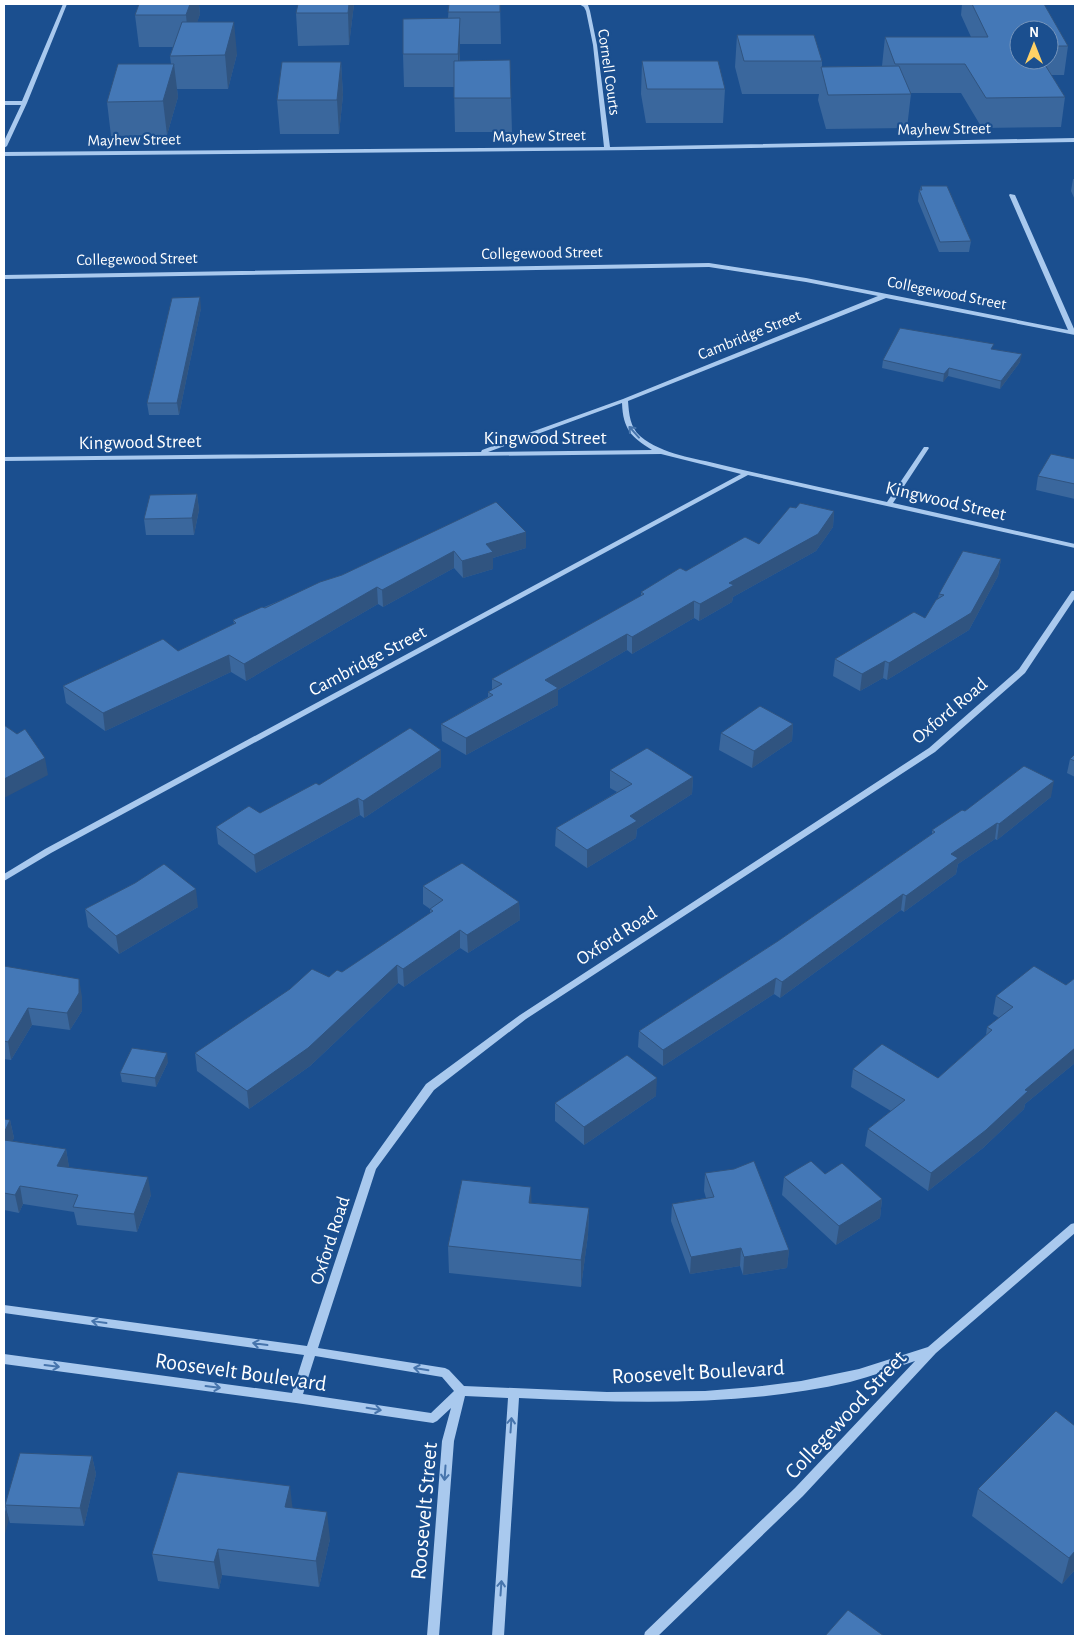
<svg xmlns="http://www.w3.org/2000/svg" width="1079" height="1640" font-family="'Alegreya Sans',sans-serif">
	<style>
		.lines { fill: none; stroke-linecap: round; stroke-linejoin: round }
		.minor { fill: #a9c9ee; fill-rule: evenodd }
		.wall { fill: #3a679d; fill-rule: evenodd }
		.shaded-wall { fill: #305480 }
		.building { fill: #4478b7; stroke: #305480 }
		.oneway { stroke: #4674ac }
		.labels { text-anchor: middle; stroke-width: 4.5; stroke-linejoin: round; paint-order: stroke }
		.far-street-label { font-size: 16px; fill: #fff; stroke: #1b4f8f }
		.street-label { font-size: 19px; fill: #fff; stroke: #1b4f8f }
		.near-street-label { font-size: 22px; fill: #fff; stroke: #1b4f8f }
	</style>
	<rect width="100%" height="100%" fill="#1b4f8f"/>
	<g class="lines">
		<!-- minor -->
		<path class="minor" d="M63,4h4l-40,99 -20,43 -3,2v-7l17,-36h-17v-4h18z
			M579,4l9,1 2,6 7,34 13,102 465,-9v4l-434,8 -637,6v-4l600,-5 -11,-102 -7,-34 -2,-4z
			M1010,194l5,1 60,136v4l-189,-37 -258,103c1,13 2,26 12,35 23,19 55,22 82,29 55,13 110,25 165,37l37,-55h4l1,1 -36,55 182,41v4l-327,-73 -697,378 -47,28v-7l41,-25 696,-375 -80,-20 -657,7v-4l477,-5 1,-2 141,-51 255,-103 -72,-14 -97,-15 -705,12v-4l705,-12 97,15 262,52 -59,-135zM622,403c1,26 9,34 30,47l-164,2z
			M1072,591h3v7l-50,75 -90,79 -409,267 -92,71 -58,79 -58,179 127,20 4,2 15,16 143,6 98,-1 48,-4 48,-6 58,-12 69,-22 143,-123 4,-1v10l-139,120 -133,143 -145,140h-14l1,-4 150,-144 120,-127c-21,7 -43,15 -65,21 -108,25 -221,21 -331,16l-15,238h-12l16,-238 -43,-2 -11,45 -15,195h-12l15,-195 9,-33 -14,13 -4,2 -137,-20 -292,-39v-10l288,39 12,-38 -300,-42v-8l303,41 59,-178 60,-84 94,-69 409,-267 90,-79zM315,1356l127,21 12,14 -23,22 -128,-19z"/>
	</g>
	<!-- wall -->
	<path class="wall" d="M139,4h60l1,10 -3,8 40,32 -9,35h-51l1,8 -11,38 -56,1 -4,-34 64,-38 -1,-8 3,-9h-34l-4,-32z
		M354,4l-5,41 -51,1 -2,-33z
		M449,4h51l1,40h-41v17l51,37 1,34h-57l-1,-45h-50l-1,-33 45,-36z
		M962,4h82l24,42 -4,29h-13l14,22 -4,30 -79,1 -21,-35h-51l1,1 -4,34 -81,1 -8,-29 1,-6h-77l-7,-27 2,-32 85,26v6l60,-1 3,-29h86l-10,-22zM1049,30v30h-30z
		M642,61l83,28 -2,34h-77l-5,-29z
		M341,62l2,33 -4,39h-59l-3,-34z
		M1073,179h2v21l-4,-9z
		M921,186l50,55 -2,11h-30l-21,-51 1,-11h1z
		M201,308l-22,107h-30l-2,-12z
		M993,349l27,13 -20,27 -52,-13 -5,6 -61,-14 1,-8z
		M1075,459v40l-39,-9 2,-14z
		M197,494l2,16 -5,25h-48l-2,-16z
		M496,502l30,46 -33,10v11l-30,9 -9,-10 -71,39 -5,-3 -132,77 -15,-9 -126,59 -39,-28 -3,-17 115,-35 56,-27 -1,-4 109,-45z
		M796,508l38,3 -1,16 -17,24 -83,46 -1,5 -33,19 -5,-3 -62,36 -5,-4 -69,40v15l-92,50 -24,-14 -1,-17 47,-27v-5l4,-2v-11l149,-83v-4l45,-21 73,-27z
		M1001,559l-3,17 -29,54 -82,50 -4,-2 -23,13 -27,-15 2,-17 90,-41 13,-20 1,-4z
		M793,724l-1,17 -40,27 -33,-18 2,-17z
		M1075,754v23l-8,-4 3,-14z
		M441,767l-77,51 -4,-3 -104,58 -38,-29 -2,-17 44,-14 59,-28z
		M610,770l83,7 -1,17 -55,35 -1,9 -49,30 -32,-22 1,-18 61,-36 -7,-4z
		M1051,797l-54,43 -2,-1 -37,25 -2,10 -52,38 -3,-2 -121,88 -6,-4 -111,72 -25,-19 1,-16 139,-90 154,-107v-4l33,-19z
		M135,883l63,24 -79,47 -31,-27 -3,-18z
		M423,886l96,16 1,18 -52,33 -8,-5 -56,39 -6,-4 -88,83 -61,43 -52,-38 -2,-18 134,-76 13,-5 88,-58v-5l-7,-5z
		M4,966l78,31v14l-12,19 -38,-5 -21,35 -7,-1z
		M1075,978v85l-50,41 -1,5 -41,39 -55,43 -63,-45 3,-17 23,-18 -40,-24 2,-18 85,9 48,-43 1,-8 12,-9 -6,-4 3,-18 70,-11z
		M168,1062l-12,25 -34,-5 -2,-9z
		M656,1096l-72,49 -29,-24v-18z
		M4,1119l6,1 4,18 -2,3 54,8 3,19 82,27 -14,37 -60,-7 -3,-13 -51,-8 -4,9 -15,-3z
		M705,1173l84,77 -2,18 -44,7 -3,-9 -50,8 -19,-53 1,-17 34,-6 -2,-7z
		M825,1174l57,25 -2,19 -44,27 -54,-50 2,-18z
		M532,1203l57,5 -1,27 -7,52 -132,-14 -1,-27z
		M1056,1411l19,159 -13,14 -90,-68 6,-27z
		M92,1456l4,18 -12,52 -74,-3 -5,-18z
		M293,1508l37,31 -11,48 -97,-12 -3,14 -61,-8 -6,-27z"/>
	<!-- shaded-wall -->
	<path class="shaded-wall" d="M190,4h9l1,10 -11,33 -3,-32z
		M349,4h5l-5,41 -1,-32z
		M460,18v33l-2,36v-33z
		M234,22l3,32 -9,35 -3,-34z
		M341,62l2,33 -4,39 -2,-34z
		M174,64l4,33 -11,38 -4,-34z
		M200,297l1,11 -22,107 -2,-12z
		M1022,354l-2,8 -20,27 1,-8z
		M949,368l-1,8 -5,6 1,-8z
		M197,494l2,16 -5,25 -2,-17z
		M834,511l-1,16 -17,24 -83,46 -1,5 -33,19 1,-17 29,-21z
		M526,532v16l-33,10v11l-30,9 -1,-17 24,-17z
		M454,551v17l-71,39 -1,-17z
		M1001,559l-3,17 -29,54 -82,50 2,-17z
		M377,587l1,17 -132,77 -2,-17z
		M694,601v17l-62,36v-17z
		M627,634v16l-69,40v15l-92,50v-17l79,-58z
		M229,655l2,17 -126,59 -2,-18z
		M885,661l-2,17 -23,13 2,-17z
		M793,724l-1,17 -40,27 2,-17z
		M441,750v17l-77,51 -1,-17z
		M45,758l3,17 -44,23v-19z
		M693,777l-1,17 -55,35 -1,9 -49,30v-18l43,-34z
		M1054,781l-3,16 -54,43 2,-16z
		M358,798l2,17 -104,58 -2,-18z
		M997,823l-2,16 -37,25 -2,10 -52,38 2,-16 45,-42z
		M196,889l2,18 -79,47 -3,-18z
		M903,894l-2,16 -121,88 2,-16z
		M519,902l1,18 -52,33 -1,-18z
		M460,930v18l-56,39 -1,-18z
		M397,965l1,18 -88,83 -61,43 -2,-18z
		M776,978l-2,16 -111,72v-16z
		M79,979l3,18v14l-12,19 -3,-17z
		M28,1008l4,17 -21,35 -3,-18z
		M1075,1048v15l-50,41 -1,5 -41,39 -55,43 3,-18 94,-83z
		M167,1053l1,9 -12,25 -1,-9z
		M657,1078l-1,18 -72,49v-18z
		M10,1120l4,18 -9,19 -1,-4v-20z
		M66,1149l3,18 -8,17 -4,-18z
		M148,1177l3,18 -14,37 -3,-18z
		M20,1186l3,18 -4,9 -4,-18z
		M531,1187l1,27 -3,-11z
		M882,1199l-2,19 -44,27 3,-19z
		M589,1208l-1,27 -7,52v-27z
		M741,1248l-1,18 -50,8 1,-17z
		M789,1250l-2,18 -44,7 1,-18z
		M92,1456l4,18 -12,52 -4,-18z
		M290,1486l3,26 -8,-5z
		M6,1510l3,9 -5,19v-19z
		M327,1512l3,27 -11,48 -3,-26z
		M218,1549l4,26 -3,14 -5,-27z
		M1075,1551v19l-13,14 7,-26z"/>
	<!-- building -->
	<path class="building" d="M139,4h51l-4,11h-51z
		M298,4h51l-1,9h-52z
		M449,4h51v8h-52z
		M972,4h72l24,42h-19v-16h-30v30h23l23,37 -79,1 -21,-34h-70l-10,-27h103z
		M460,18l-2,36h-55v-35z
		M182,22h52l-9,33 -55,1z
		M737,35h77l8,26h-78z
		M510,60l1,38h-57v-37z
		M642,61h76l7,28h-78z
		M282,62h59l-4,38h-60z
		M118,64h56l-11,37 -56,1z
		M899,66l12,28 -83,1 -7,-28z
		M921,186h26l24,55 -31,1 -21,-52h3z
		M200,297l-23,106h-30l25,-105z
		M900,328l94,16 -3,5 31,5 -21,27 -52,-13 -5,6 -61,-14z
		M1051,454l24,5v25l-37,-8z
		M197,494l-5,24 -48,1 6,-24z
		M496,502l30,30 -40,12 7,8 -31,9 -8,-10 -72,39 -5,-3 -133,77 -15,-9 -126,58 -40,-27 100,-47 15,12 58,-28 -3,-3 29,-13 3,1 55,-26 22,-7z
		M800,503l34,8 -16,23 -89,49 5,2 -34,19 -6,-3 -62,36 -5,-3 -82,46 13,8 -92,50 -25,-14 52,-29 -5,-3 14,-8 -10,-5 152,-85 -3,-2 39,-24 6,3 59,-34 14,7 31,-37 6,1z
		M963,551l38,8 -30,54 -82,50 -4,-2 -23,13 -27,-15 79,-47 11,6 11,-18 8,-5 -5,-1z
		M760,706l33,18 -39,27 -33,-18z
		M4,725l13,9 8,-5 20,29 -41,21z
		M410,728l31,22 -78,51 -5,-3 -104,57 -38,-28 33,-21 11,7 56,-30 3,2z
		M647,748l46,29 -63,39 7,5 -50,29 -31,-22 76,-44 -22,-14z
		M1075,754v7l-5,-2z
		M1024,766l30,15 -55,43 -2,-1 -46,31 7,4 -52,38 -3,-2 -121,88 -6,-4 -113,72 -24,-19 139,-90 157,-109 -3,-2 30,-20 3,1z
		M462,863l57,39 -52,33 -7,-5 -57,39 -6,-4 -89,83 -61,43 -52,-38 95,-64 22,-20 17,8 8,-7 5,2 91,-61 -3,-2 13,-9 -20,-14z
		M164,864l32,25 -80,47 -31,-27 50,-26z
		M4,966l75,13v14l-12,20 -39,-5 -20,34 -4,-1z
		M1034,966l32,19 9,-7v70l-50,42 3,1 -42,39 -55,43 -63,-44 37,-29 -52,-31 29,-25 56,34 54,-48 -5,-3 26,-20 -17,-11z
		M132,1048l35,5 -12,25 -35,-5z
		M627,1055l30,23 -73,49 -29,-24z
		M4,1119l6,1 -6,13z
		M4,1140l62,9 -9,17 91,11 -14,37 -61,-7 5,-12 -58,-9 -5,9 -11,-2z
		M754,1161l35,89 -45,7 -3,-9 -50,9 -19,-53 42,-7 -9,-24 29,-4z
		M811,1161l14,13 17,-11 40,36 -43,27 -55,-49z
		M462,1180l69,7 -2,16 60,5 -8,52 -133,-14z
		M1056,1411l19,15v125l-6,7 -91,-69z
		M20,1453l72,3 -12,52 -75,-3z
		M178,1472l112,14 -5,21 42,5 -11,49 -98,-12 -4,13 -62,-8z
		M4,1507h2v3l-2,9z
		M848,1610l36,26h-59z"/>
	<!-- one-way arrows -->
	<defs><path id="oneway-shaft" d="M-6 0H5M1.5-3L5.5 0L1.5 3" fill="none" stroke-width="1.6" stroke-linecap="round" stroke-linejoin="round" transform="scale(1.25)"/></defs>
	<g class="oneway">
		<use href="#oneway-shaft" transform="translate(634 432) rotate(-132)"/>
		<use href="#oneway-shaft" transform="translate(99 1322) rotate(-172)"/>
		<use href="#oneway-shaft" transform="translate(260 1344) rotate(-172)"/>
		<use href="#oneway-shaft" transform="translate(52 1366) rotate(7)"/>
		<use href="#oneway-shaft" transform="translate(421 1369) rotate(-171)"/>
		<use href="#oneway-shaft" transform="translate(213 1387) rotate(7)"/>
		<use href="#oneway-shaft" transform="translate(374 1409) rotate(9)"/>
		<use href="#oneway-shaft" transform="translate(511 1425) rotate(-86)"/>
		<use href="#oneway-shaft" transform="translate(445 1473) rotate(94)"/>
		<use href="#oneway-shaft" transform="translate(501 1588) rotate(-86)"/>
	</g>
	<g class="labels">
		<!-- far-street labels -->
		<g class="far-street-label">
			<text transform="translate(610 72) rotate(82)" y="6">Cornell Courts</text>
			<text transform="translate(944 128) rotate(-1)" y="6">Mayhew Street</text>
			<text transform="translate(539 135) rotate(-1)" y="6">Mayhew Street</text>
			<text transform="translate(134 139) rotate(-1)" y="6">Mayhew Street</text>
			<text transform="translate(542 252) rotate(-1)" y="6">Collegewood Street</text>
			<text transform="translate(137 258) rotate(-1)" y="6">Collegewood Street</text>
			<text transform="translate(947 292) rotate(11)" y="6">Collegewood Street</text>
			<text transform="translate(749 334) rotate(-22)" y="6">Cambridge Street</text>
		</g>
		<!-- street labels -->
		<g class="street-label">
			<text x="545" y="444">Kingwood Street</text>
			<text transform="translate(140 441) rotate(-1)" y="7">Kingwood Street</text>
			<text transform="translate(946 500) rotate(13)" y="7">Kingwood Street</text>
			<text transform="translate(367 660) rotate(-28)" y="7">Cambridge Street</text>
			<text transform="translate(949 710) rotate(-40)" y="7">Oxford Road</text>
			<text transform="translate(616 935) rotate(-33)" y="7">Oxford Road</text>
			<text transform="translate(329 1240) rotate(-72)" y="7">Oxford Road</text>
		</g>
		<!-- near-street labels -->
		<g class="near-street-label">
			<text transform="translate(241 1371) rotate(8)" y="8">Roosevelt Boulevard</text>
			<text transform="translate(698 1371) rotate(-3)" y="8">Roosevelt Boulevard</text>
			<text transform="translate(845 1414) rotate(-47)" y="8">Collegewood Street</text>
			<text transform="translate(423 1511) rotate(-85)" y="8">Roosevelt Street</text>
		</g>
	</g>
	<!-- border -->
	<rect width="1079" height="1640" fill="none" stroke="#ffffff" stroke-width="10"/>
	<!-- north arrow -->
	<g transform="translate(1034 45)"><circle r="24" fill="#1b4f8f" stroke="#7695bc"/>
	<path d="M0-4L9 19L0 12L-9 19Z" fill="#ffd166"/>
	<text y="-8" font-size="14" font-weight="bold" text-anchor="middle" fill="#ffffff">N</text>
	</g>
</svg>
